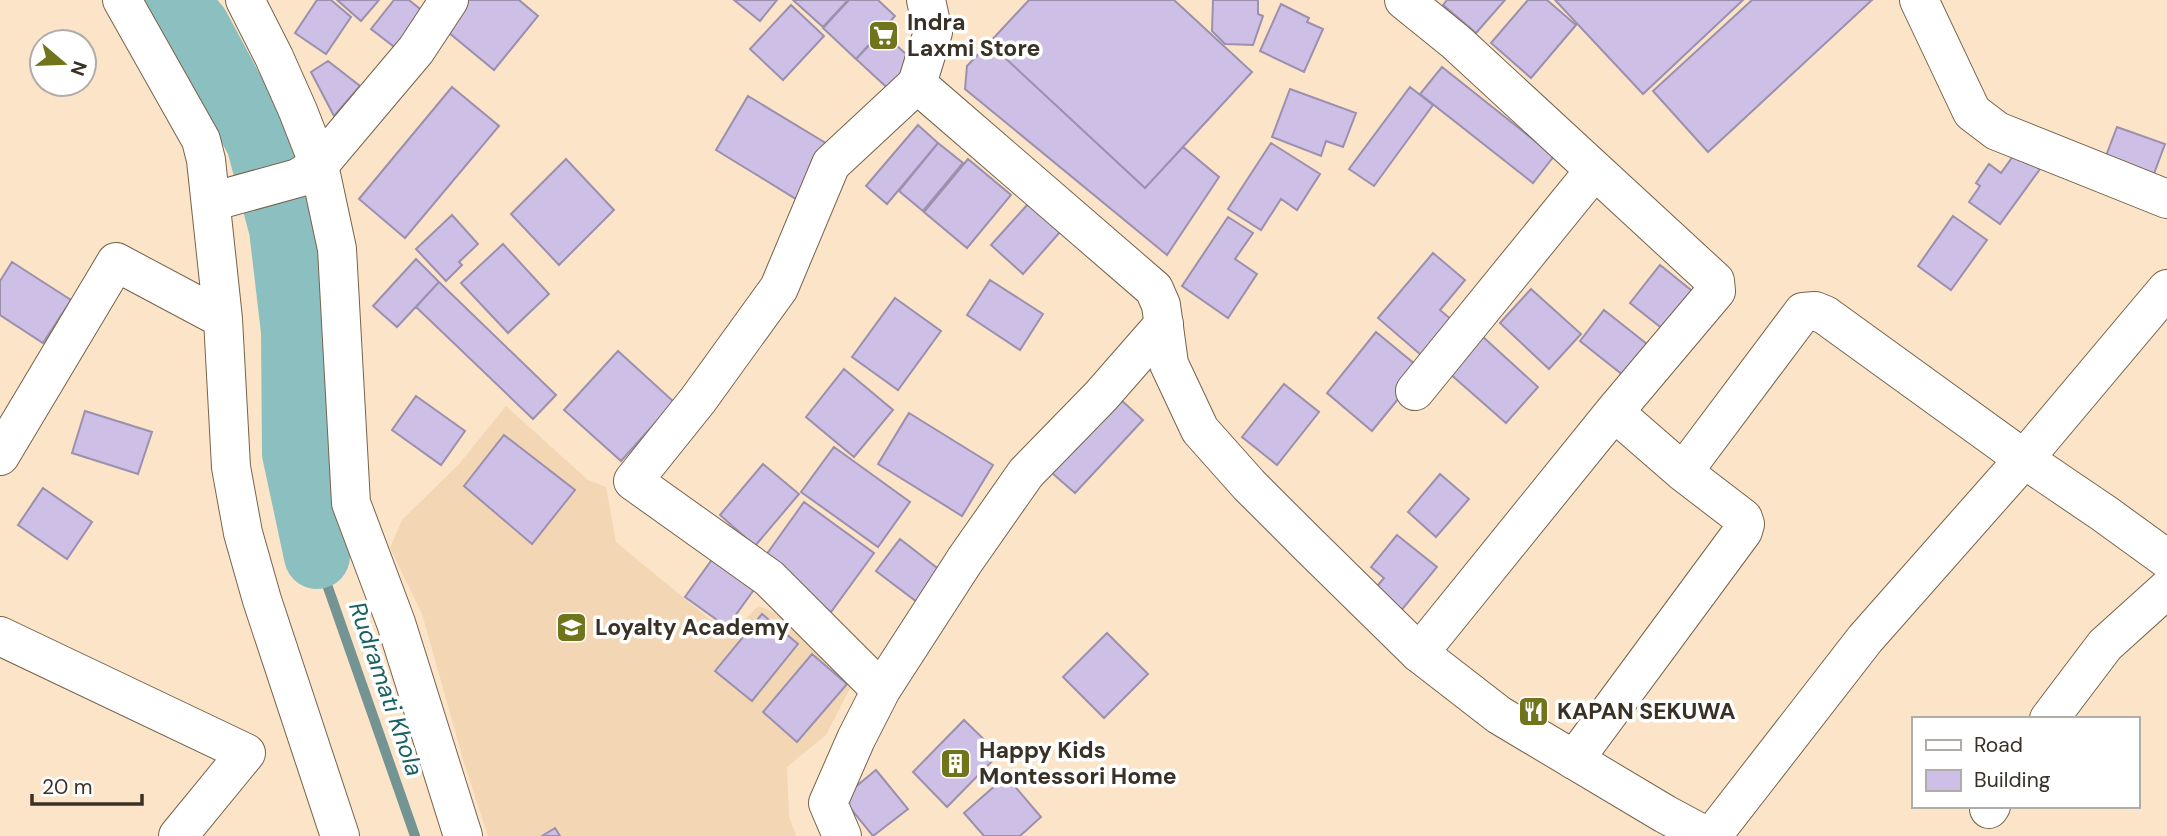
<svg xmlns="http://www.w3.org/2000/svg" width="2167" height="836" font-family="'DM Sans',sans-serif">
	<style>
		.built { fill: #f3d7b5 }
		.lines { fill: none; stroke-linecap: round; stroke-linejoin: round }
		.stream { stroke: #739492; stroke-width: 10 }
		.river { stroke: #8bbfc0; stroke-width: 66 }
		.building { fill: #cdbfe5; stroke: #9b90ae; stroke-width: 2 }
		.street-casing { stroke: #77634b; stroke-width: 40 }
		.secondary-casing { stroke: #77634b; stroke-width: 40 }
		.street { stroke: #fff; stroke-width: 38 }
		.secondary { stroke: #fff; stroke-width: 38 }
		.labels { text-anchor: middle; stroke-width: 7; stroke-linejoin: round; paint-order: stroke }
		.poi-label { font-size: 23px; font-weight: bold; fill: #3a3126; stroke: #fff; text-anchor: start }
		.water-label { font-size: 24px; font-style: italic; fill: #1a6162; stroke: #fff }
	</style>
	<rect width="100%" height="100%" fill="#fce4c8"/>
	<!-- built -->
	<path class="built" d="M506,406l82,74 18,7 10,55 114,94 28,-30 28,11 70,60 -30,58 -39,32 2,49 7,20h-308l-24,-73 -42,-149 -32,-66 12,-28 57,-56z"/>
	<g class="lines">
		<!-- stream -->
		<path class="stream" d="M317,556l98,280"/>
		<!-- river -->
		<path class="river" d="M174,0l23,27 62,115 23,87 12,102 1,122 22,103"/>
	</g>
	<!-- building -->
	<path class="building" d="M317,0h14l20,17 -25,37 -31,-21z
		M337,0h42l-18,21z
		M394,0h15l16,13 -28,36 -26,-20z
		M464,0h55l19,16 -44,54 -52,-43z
		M734,0h43l-17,21z
		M793,0h55l-25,27z
		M849,0h29l17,16 -39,43 -33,-31z
		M1029,0h145l78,72 -107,116 -156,-145z
		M1213,0h45v14l5,2 -10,29 -28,-1 -13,-13z
		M1447,0h58l-29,33 -33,-28z
		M1528,0h19l29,25 -45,53 -40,-35z
		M1555,0h188l-100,94z
		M1752,0h120l-164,152 -55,-61z
		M1281,4l28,14 -2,4 16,7 -19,43 -44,-21z
		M791,5l33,31 -41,44 -33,-31z
		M882,32l38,35 -25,28 -39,-36z
		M989,43l156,145 38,-41 36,30 -52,78 -202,-166 2,-23z
		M328,61l32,25 -26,30 -23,-44z
		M1442,67l112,89 -21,27 -113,-89z
		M452,87l47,39 -94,112 -46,-39z
		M1410,87l23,18 -59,81 -25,-17z
		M1290,89l66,24 -13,34 -17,-6 -5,15 -49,-19z
		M748,96l81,49 -33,54 -80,-49z
		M918,125l20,18 -51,61 -21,-18z
		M2117,127l48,17 -16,43 -48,-18z
		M938,143l25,20 -40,48 -24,-20z
		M1271,143l49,31 -23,36 -16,-11 -20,31 -33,-21z
		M2016,152l24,17 -40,55 -31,-22 11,-16 -4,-3 13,-19 12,9z
		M566,159l48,51 -55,55 -48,-51z
		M968,159l43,36 -44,53 -43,-36z
		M1028,204l32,28 -37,42 -32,-29z
		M452,215l26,29 -19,18 3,3 -16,16 -30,-32z
		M1953,216l34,24 -36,50 -33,-24z
		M1228,217l25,16 -18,26 22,15 -29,44 -46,-32z
		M503,244l46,50 -41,39 -47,-50z
		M1433,253l32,27 -25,30 20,17 -39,28 -43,-37z
		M416,259l23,23 -42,45 -24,-21z
		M12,262l59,38 -28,43 -43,-28v-34z
		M1660,265l42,34 -29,38 -43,-34z
		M990,280l53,34 -23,36 -53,-35z
		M439,282l117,113 -23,24 -117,-112z
		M1531,289l50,45 -32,35 -49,-46z
		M895,298l46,33 -43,59 -46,-33z
		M1604,310l53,42 -24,31 -53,-42z
		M1376,332l46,38 -50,61 -45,-38z
		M1482,336l56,51 -32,36 -57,-50z
		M618,351l56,51 -53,59 -57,-51z
		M844,369l49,41 -39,47 -48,-40z
		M1284,384l35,28 -42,53 -35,-28z
		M416,396l49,35 -24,34 -49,-35z
		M1120,399l23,21 -68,73 -23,-20z
		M85,411l67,21 -14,42 -66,-21z
		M909,413l84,52 -31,51 -84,-52z
		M504,435l71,55 -43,54 -68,-58z
		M834,447l76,55 -32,45 -77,-55z
		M763,464l36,30 -44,52 -35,-31z
		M1440,474l29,25 -33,38 -28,-25z
		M43,488l49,34 -25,37 -49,-34z
		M804,502l70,51 -43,59 -70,-50z
		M1397,535l40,32 -42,51 -26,-22 15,-18 -13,-11z
		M900,539l41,32 -24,31 -41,-31z
		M716,554l42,30 -31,43 -42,-30z
		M762,614l36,30 -46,57 -37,-30z
		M1107,633l41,41 -44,44 -41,-41z
		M812,654l35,30 -50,58 -34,-30z
		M964,720l35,34 -52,53 -34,-35z
		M876,770l32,39 -35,27 -31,-38z
		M1006,776l35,41 -21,19h-36l-20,-23z
		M555,828l5,8h-18z"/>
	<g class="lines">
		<defs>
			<path id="street" d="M122,0l79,140 5,20 17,159 8,148 12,66 19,67 78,236
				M1404,0l52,42 259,239 1,10 -102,121 -195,241
				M1919,0l53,112 25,19 170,68
				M211,202l87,-24 21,-13 97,-115 33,-50
				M1415,391l179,-220
				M0,456l116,-194 107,57
				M1683,472l120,-160 12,-1 10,4 199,144 81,55 62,45
				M0,636l246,117 -68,83
				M881,690l-112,-112 -136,-97 65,-81 81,-112 52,-124 86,-80
				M2049,719l56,-74 62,-56
				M1574,760l169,-229 2,-7 -2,-6 -60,-46 -69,-60
				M1989,809l2,-3
				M842,836l-14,-33 28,-64 25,-49 84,-130 61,-87 75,-77 63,-72
				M1712,836l153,-197 159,-180 143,-170"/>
			<path id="secondary" d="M245,0l29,57 24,54 21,54 18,84 14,254 45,120 67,213
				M926,0l7,32 -16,52 237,205 7,16 8,59 31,66 49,55 59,59 111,109 80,62 166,99 41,22"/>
		</defs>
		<!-- street casing -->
		<use href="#street" class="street-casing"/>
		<!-- secondary casing -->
		<use href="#secondary" class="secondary-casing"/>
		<!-- street -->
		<use href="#street" class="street"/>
		<!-- secondary -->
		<use href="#secondary" class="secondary"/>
	</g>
	<!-- icons -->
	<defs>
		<symbol id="supermarket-square" viewBox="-11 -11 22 22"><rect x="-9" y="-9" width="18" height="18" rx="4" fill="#70741b" stroke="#fff"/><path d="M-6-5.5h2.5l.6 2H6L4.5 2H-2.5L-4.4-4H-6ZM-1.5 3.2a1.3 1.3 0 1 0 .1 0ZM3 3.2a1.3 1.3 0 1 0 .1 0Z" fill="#fff"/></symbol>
		<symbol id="school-square" viewBox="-11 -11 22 22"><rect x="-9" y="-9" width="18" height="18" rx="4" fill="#70741b" stroke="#fff"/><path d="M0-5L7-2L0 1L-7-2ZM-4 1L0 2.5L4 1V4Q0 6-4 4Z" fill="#fff"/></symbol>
		<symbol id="restaurant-square" viewBox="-11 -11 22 22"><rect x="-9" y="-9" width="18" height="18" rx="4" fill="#70741b" stroke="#fff"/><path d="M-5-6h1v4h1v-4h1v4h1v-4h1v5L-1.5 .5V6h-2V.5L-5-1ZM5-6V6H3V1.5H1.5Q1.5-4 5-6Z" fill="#fff"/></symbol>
		<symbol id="building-square" viewBox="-11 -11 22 22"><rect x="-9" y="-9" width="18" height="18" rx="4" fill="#70741b" stroke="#fff"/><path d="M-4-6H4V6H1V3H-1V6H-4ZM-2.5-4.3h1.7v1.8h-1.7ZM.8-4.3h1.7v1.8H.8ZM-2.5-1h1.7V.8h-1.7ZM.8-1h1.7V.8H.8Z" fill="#fff"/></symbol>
	</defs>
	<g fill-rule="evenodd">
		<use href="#supermarket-square" x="866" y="18" width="35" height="35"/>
		<use href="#school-square" x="554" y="610" width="35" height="35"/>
		<use href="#restaurant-square" x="1516" y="694" width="35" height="35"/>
		<use href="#building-square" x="938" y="746" width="35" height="35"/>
	</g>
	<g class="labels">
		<!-- poi labels -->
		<g class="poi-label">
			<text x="907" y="30">Indra<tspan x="907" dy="26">Laxmi Store</tspan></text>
			<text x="595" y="635">Loyalty Academy</text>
			<text x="1557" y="719">KAPAN SEKUWA</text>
			<text x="979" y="758">Happy Kids<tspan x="979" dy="26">Montessori Home</tspan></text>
		</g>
		<!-- water labels -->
		<g class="water-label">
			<text transform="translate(386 689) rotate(71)" y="8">Rudramati Khola</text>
		</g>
	</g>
	<!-- legend -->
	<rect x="1912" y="717" width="228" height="91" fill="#ffffff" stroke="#b0ada8" stroke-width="2"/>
	<rect x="1926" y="740" width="35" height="10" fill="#ffffff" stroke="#b0ada8" stroke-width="2"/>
	<text x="1974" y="752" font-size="21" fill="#3a3126">Road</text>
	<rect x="1926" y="770" width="35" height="21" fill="#cdbfe5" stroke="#b0ada8" stroke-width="2"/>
	<text x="1974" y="787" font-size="21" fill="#3a3126">Building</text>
	<!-- north arrow -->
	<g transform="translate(63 63) rotate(109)"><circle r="33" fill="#ffffff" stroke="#b0ada8" stroke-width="2"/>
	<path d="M0-5L12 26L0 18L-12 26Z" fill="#70741b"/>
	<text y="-10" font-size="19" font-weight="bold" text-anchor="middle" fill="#3a3126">N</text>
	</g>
	<!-- scale -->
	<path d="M32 794v10h110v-10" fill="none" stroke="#3a3126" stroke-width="3.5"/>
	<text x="42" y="794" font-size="21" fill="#3a3126" stroke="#ffffff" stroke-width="5" paint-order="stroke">20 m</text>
</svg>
